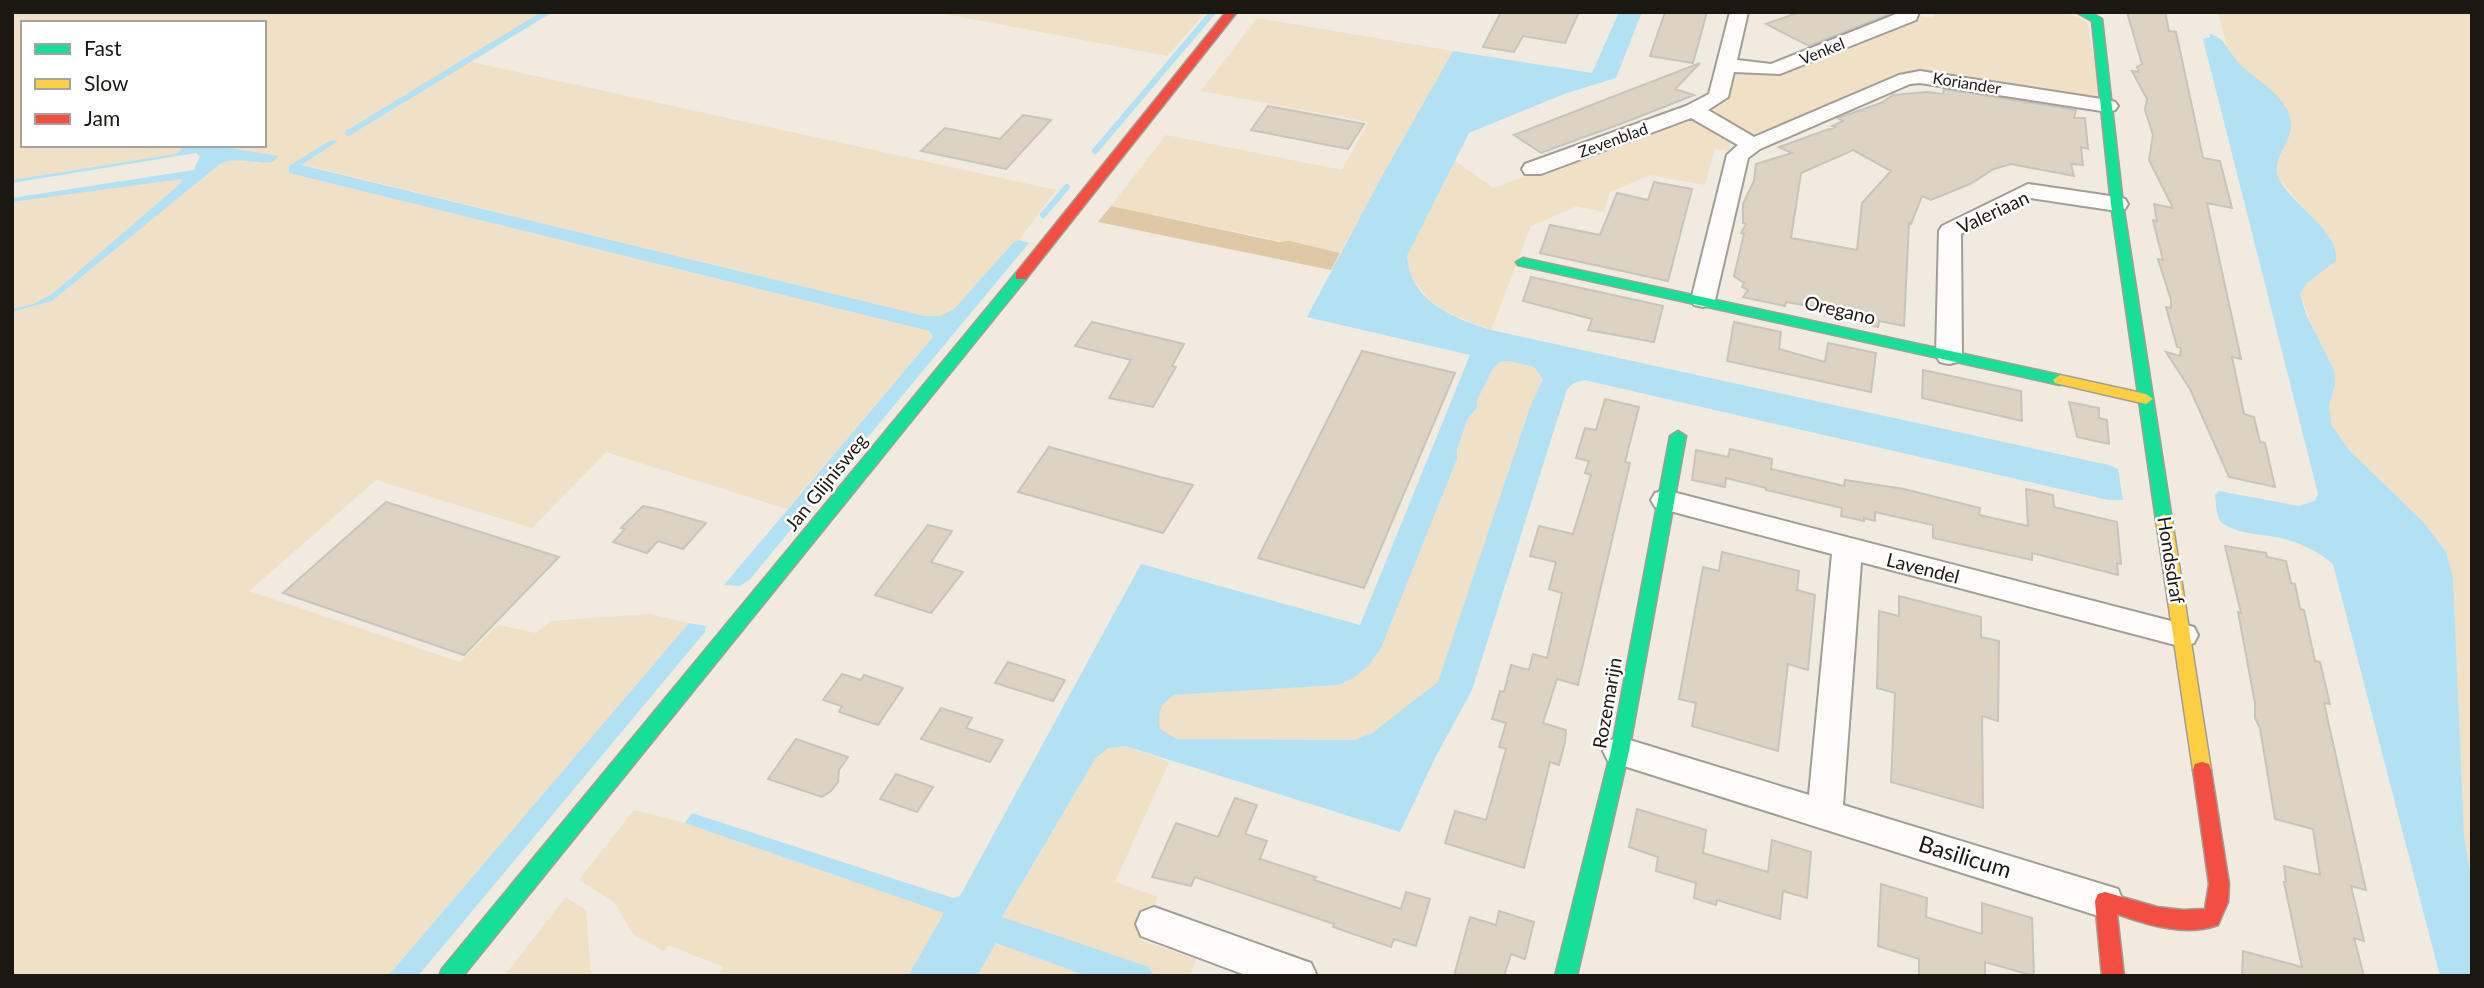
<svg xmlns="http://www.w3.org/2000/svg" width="2484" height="988" font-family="Lato,sans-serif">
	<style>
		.green { fill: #f0e0c5 }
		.forest { fill: #ddc9a5 }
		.water { fill: #b2e1f4; fill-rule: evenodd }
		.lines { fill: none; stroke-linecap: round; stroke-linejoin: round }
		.stream { stroke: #b2e1f4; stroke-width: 6 }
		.building { fill: #dcd3c3; stroke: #c8c4bc; stroke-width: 2; fill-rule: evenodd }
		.street-casing { stroke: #a29e95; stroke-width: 4 }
		.fast-casing { stroke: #a29e95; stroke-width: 3 }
		.slow-casing { stroke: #a29e95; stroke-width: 3 }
		.jam-casing { stroke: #a29e95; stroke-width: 3 }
		.street { fill: #fdfcfa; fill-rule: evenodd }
		.fast { fill: #16e098; fill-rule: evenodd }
		.slow { fill: #ffcf43; fill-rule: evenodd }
		.jam { fill: #f24e42; fill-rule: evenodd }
		.labels { text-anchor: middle; stroke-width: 5; stroke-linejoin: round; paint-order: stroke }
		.far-street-label { font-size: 16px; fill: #1b1711; stroke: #fff }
		.street-label { font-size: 19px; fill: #1b1711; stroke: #fff }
		.near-street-label { font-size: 23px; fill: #1b1711; stroke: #fff }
	</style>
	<rect width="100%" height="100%" fill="#f0eadf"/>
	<!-- green -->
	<path class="green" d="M12,12h535l-80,49 589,129 -37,50 -6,3 -60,67 -13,6h-15l-624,-152 30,-24 -42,33 639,158 5,6 -146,172 -181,-57 -74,76 -156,-48 -127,111 211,71 38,-37 38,8 15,-12 98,-7 40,9 -301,353h-376v-664l40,-11 168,-137 17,-5 24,5 -45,-18 -22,-1h70v-122h-241v122h154l6,5 -8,4 -163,26z
		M935,12h271l-39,44z
		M1934,12h133l20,10 14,73 -10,3 -171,-26 -20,3 -148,64 -31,-18 -7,-13 13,-6 5,-24 11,-7 38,4 139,-59 13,2z
		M2218,12h254v872l-8,-49 -11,-258 -7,-25 -97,-102 -18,-26 -2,-19 6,-20 -35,-91 7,-11 15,-11 5,-38 -49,-56 -1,-13 10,-27 -9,-41 -40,-34 -11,-16z
		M1257,18l196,33 -113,202 -229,-47 55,-71 176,35 27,-48 -168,-31z
		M1683,118c17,3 38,9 48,24l-3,9 -13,-2 -10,36 -55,-10 -40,17 -6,20 -27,-6 -46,20 -40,104 -40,-16 -20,-12 -22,-28 -2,-18 48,-95 39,27 39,-15 3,2z
		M175,178h7l-1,5 -129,111 -19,10 -21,5v-107z
		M1509,361l25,6 9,12 -13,28 -92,276 -66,50 -17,7 -179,-1 -17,-10c-1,-18 0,-25 16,-34l162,-10 32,-20 12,-17 76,-189c0,-33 24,-63 37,-92l6,-5z
		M1125,746l44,16 -54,120 43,15 -18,43 56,19 -6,17h-36l-5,-9 -147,-49 93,-159 13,-11z
		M634,810l51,13 259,90 -36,63h-190l5,-9 -55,-22 -4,6 -30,-16 -20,-33 -35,-22z
		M566,897l20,13 5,66h-87z
		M996,943l91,33h-110z"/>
	<!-- forest -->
	<path class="forest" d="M1111,206l168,36 11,-1 50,12 -9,17 -233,-48z"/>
	<!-- water -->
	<path class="water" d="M1619,12h23l-26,66 -52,16 -95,39 -62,123c3,45 46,62 84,74l618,135 9,4 5,31h-15l-524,-120 -10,3 -7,6 -95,301 -36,66 -36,76 -275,-86 -17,2 -13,11 -93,158 147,50 5,9h-67l-91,-33 -19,33h-69l36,-63 -259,-90 7,-10 261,85 7,-2 181,-332 219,61 110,-270 -163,-38 74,-139 72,-127 139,22zM1509,361l25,6 9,12 -13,28 -92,275 -66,51 -17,7 -178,-1 -17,-10c-2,-17 -1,-25 15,-34l162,-10 15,-6 17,-14 12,-17 76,-189v-9l10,-30 10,-13v-7l17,-33 6,-5z
		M2209,34c16,2 20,20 32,31 16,16 50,33 50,60 0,19 -22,36 -11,56 14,25 60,51 56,80l-29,22 -7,11 6,20 28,56 1,15 -6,20 2,19 18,26 75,73 22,29 7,25 11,258 8,49v92h-32l-107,-412c-14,-12 -31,-20 -48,-25 -18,-5 -49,-4 -64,-17 -5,-6 -5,-19 -6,-27l4,-4 79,15 17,-5 3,-7 -115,-455 7,-2z
		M331,140l7,1 -37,24 624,151h15l13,-6 60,-67 6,-3 10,3 -279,336 -10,7 -16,-1 209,-248 -4,-6 -640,-158v-7z
		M176,145l40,1 63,10 -6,6c-19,3 -35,-7 -53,2l-168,137 -40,11v-3l21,-5 19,-10 129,-111 1,-4 -170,23v-4l182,-28 6,-14 -4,-3 -184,30v-3l163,-26 7,-4z
		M689,623l17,3 -1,6 -287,344h-30z"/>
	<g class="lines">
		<!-- stream -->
		<path class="stream" d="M348,133l199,-121
			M1095,151l118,-139
			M1043,215l24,-28"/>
	</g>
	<!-- building -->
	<path class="building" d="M1501,12h78l-14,31 -42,-7 -9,16 -31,-5z
		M1665,12h42l-14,51 -43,-7z
		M1800,12h90v2l-81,32 -43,-22z
		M2127,12h38l4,19 7,1 27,126 17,3 12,47 -25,-5 34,156 -9,-2 12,57 10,3 6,25 5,1 10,44 -46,-10 -39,-88 -24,-37 14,4 1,-8 -4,-1 -11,-40 5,1v-8l-13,-41 5,1 -10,-40 4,1 -3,-17 19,4 -24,-48 4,-25 -8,-25 2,-11 -15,-28 7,1 -2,-5 5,-3z
		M1700,63l-25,26 19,6 -63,25 -90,33 -27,-18z
		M1944,89l132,21 -2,8h11l3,31 -7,-2 2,18 -12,-1 3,12 -63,-12 -17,5 -24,15 -39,16 -9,-4 -11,28 -2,-1 -5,103 -25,-5 -1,6 -46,-11 1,-6 -47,-8 -1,4 -42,-9 5,-7 -6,-3 2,-4 -10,-7 10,-42 -3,-1 5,-9 -3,-1v-19l11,-23 2,-17 36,-11 -13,-6 56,-20 -3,-1 11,-5 -5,-3 43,-15 12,-8 34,-3 16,2zM1853,150l38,21 -29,32 -5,47 -66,-12 10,-65z
		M1268,106l96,18 -16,25 -97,-19z
		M1023,115l28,5 -45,49 -85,-18 24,-23 55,11z
		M1654,182l38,7 -24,92 -128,-28 10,-28 50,10 17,-42 31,7z
		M1531,277l132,29 -9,36 -66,-12 4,-11 -69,-18z
		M1092,322l92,22 -12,22 4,1 -23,40 -44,-9 22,-38 -56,-14z
		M1734,322l47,10 -2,17 46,13 3,-19 48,10 -5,39 -144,-31z
		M1362,351l93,22 -91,215 -106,-30z
		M1923,370l98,21 1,30 -100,-23z
		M1605,399l34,8 -14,55 5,1 -52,222 -21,-6 -14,44 23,7 -1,12 -6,23 -9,-3 -26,106 -79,-25 10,-32 31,9 20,-71 -7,-2 7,-24 -14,-4 8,-28 4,1 7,-27 18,5 4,-16 14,4 15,-65 -13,-4 7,-27 -26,-6 9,-30 34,8 18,-59 -6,-2 4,-12 -13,-3 9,-30 11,2z
		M2069,402l30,6v10l8,2 2,24 -32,-7z
		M1049,447l111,30 33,8 -30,48 -145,-41z
		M1730,449l42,10 -1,10 73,17 1,-6 59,9 76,19 -1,7 49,11 -2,-37 27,6 1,12 63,15 4,42 -4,-1 1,12 -86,-22v7l-99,-22v-13l-58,-13v9l-11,-3v3l-23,-5 1,-8 -76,-18v-2l-40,-10 -1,9 -33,-7 4,-30 32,7z
		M386,502l173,55 -95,98 -181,-62z
		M643,506l14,3 49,14 -23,26 -25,-8 -11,12 -34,-11 12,-13 -4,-1z
		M928,525l24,6 -21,31 32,10 -32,41 -56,-18z
		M2225,546l41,7 1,4 19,4 5,22 4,1 5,25 4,1 11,51 5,1 10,42 -6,-1 42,187 -15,-4 13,55 -10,-3 10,38h-122l1,-25 59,16 -18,-85h2l-2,-16 36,9 -7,-46 -38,-10 -15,-91 -5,-10v-15l-17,-91 3,1z
		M1722,552l77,19 -2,19 18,5 -7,75 -20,-6 -10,87 -86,-25 4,-23 -17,-4 24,-132 16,4z
		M1899,596l82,21v20l18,4 -1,80 -16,-5 1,92 -92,-26 4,-89 -18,-5 2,-77 20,5z
		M1008,662l57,18 -12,21 -58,-18z
		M842,674l19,6 3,-5 39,13 -25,37 -39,-13 3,-6 -19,-6z
		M941,708l31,10 -6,10 37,12 -13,22 -69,-23z
		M796,739l52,18 -9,13 -1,12 -7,9 -9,6 -54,-18z
		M896,774l37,13 -16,25 -37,-13z
		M1235,798l22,7 -12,29 22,7 -7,18 56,18 -2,3 87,29 5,-17 24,7 -14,47 -22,-7 -3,8 -58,-20 1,-3 -139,-47 -4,9 -39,-9 24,-54 42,14z
		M1637,809l69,21 -3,23 65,19 4,-32 39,12 -4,46 -24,-7 -3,28 -63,-19 -1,5 -22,-7 2,-15 -40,-12 2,-14 -29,-10z
		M1881,884l46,14 -1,19 56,17v-31l50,15 2,58 -49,-14v14h-66v-17l-41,-13z
		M1499,911l35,11 -9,37 -14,-5 -7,22h-50l16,-59 26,8z"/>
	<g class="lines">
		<defs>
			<path id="street" d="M1730,12h18l-11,48 34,4 130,-52h18l-3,8 -136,54 -46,-2 -6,25 -20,13 46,27 145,-62 21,-4 188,29 7,2 3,4 -3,4 -7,2 -188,-29 -10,1 -150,65 -12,9 -33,142 -3,5 -9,2 -9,-2 -3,-5 36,-145 11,-10 -47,-27 -150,56h-16l-3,-5 3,-5 161,-58 23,-12z
				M2028,184l89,13 8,2 3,5 -3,5 -8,2 -86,-13 -70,36 1,122 -4,6 -9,2 -9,-2 -4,-6 3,-125 3,-5z
				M1665,490l529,137 4,8 -4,8 -11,4 -322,-85 -18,243 275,84 5,12 -5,12 -13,5 -497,-157 -5,-10 5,-10 12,-4 189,58 23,-241 -177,-47 -4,-7 4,-7z
				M1154,907l157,56 6,13h-69l-107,-40 -5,-12 5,-12z"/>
			<path id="fast" d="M2076,12h14l12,7 21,185 49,316 -8,6 -8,-6 -45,-316 -19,-183z
				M1523,258l537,117 7,5 -7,5 -542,-120 -2,-3z
				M1021,272l7,4 -2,3 -563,697h-24l3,-7 574,-696z
				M1678,431l8,5 -57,315 -52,225h-22l56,-225 59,-315z"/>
			<path id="slow" d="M2060,375l86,19 7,5 -7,5 -91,-21 -2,-3z
				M2164,514l8,6 39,250 -2,6 -7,2 -7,-2 -2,-6 -37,-250z"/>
			<path id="jam" d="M1226,12h11l-211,267h-10v-6z
				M2202,762l7,2 2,6 18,114 -1,18 -10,23c-32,12 -70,0 -101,-11l7,62h-22l-7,-75 3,-7 7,-2 52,15 26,3 22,-1 4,-25 -16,-114 2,-6z"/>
		</defs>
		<!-- street casing -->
		<use href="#street" class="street-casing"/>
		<!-- fast casing -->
		<use href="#fast" class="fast-casing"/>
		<!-- slow casing -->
		<use href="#slow" class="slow-casing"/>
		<!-- jam casing -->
		<use href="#jam" class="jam-casing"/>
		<!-- street -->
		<use href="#street" class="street"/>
		<!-- fast -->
		<use href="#fast" class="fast"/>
		<!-- slow -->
		<use href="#slow" class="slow"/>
		<!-- jam -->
		<use href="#jam" class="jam"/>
	</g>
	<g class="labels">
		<!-- far-street labels -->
		<g class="far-street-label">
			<text transform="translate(1822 51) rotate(-22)" y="6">Venkel</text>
			<text transform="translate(1967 83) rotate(9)" y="6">Koriander</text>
			<text transform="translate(1613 140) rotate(-20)" y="6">Zevenblad</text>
		</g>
		<!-- street labels -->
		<g class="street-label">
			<text transform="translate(1993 212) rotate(-25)" y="7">Valeriaan</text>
			<text transform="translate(1840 310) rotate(13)" y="7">Oregano</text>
			<text transform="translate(826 482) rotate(-51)" y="7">Jan Glijnisweg</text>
			<text transform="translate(2171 560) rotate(81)" y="7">Hondsdraf</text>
			<text transform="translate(1923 568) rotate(14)" y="7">Lavendel</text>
			<text transform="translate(1607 703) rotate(-80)" y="7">Rozemarijn</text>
		</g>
		<!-- near-street labels -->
		<g class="near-street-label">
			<text transform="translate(1965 857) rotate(17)" y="8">Basilicum</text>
		</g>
	</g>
	<!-- border -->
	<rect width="2484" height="988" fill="none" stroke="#1b1711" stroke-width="28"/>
	<!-- legend -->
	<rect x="21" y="21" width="245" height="126" fill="#ffffff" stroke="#a4a2a0" stroke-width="2"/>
	<rect x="35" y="44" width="35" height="10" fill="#16e098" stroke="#a4a2a0" stroke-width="2"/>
	<text x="84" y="56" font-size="21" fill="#1b1711">Fast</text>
	<rect x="35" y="79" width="35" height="10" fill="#ffcf43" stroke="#a4a2a0" stroke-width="2"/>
	<text x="84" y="91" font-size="21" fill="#1b1711">Slow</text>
	<rect x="35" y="114" width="35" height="10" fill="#f24e42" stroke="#a4a2a0" stroke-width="2"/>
	<text x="84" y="126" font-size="21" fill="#1b1711">Jam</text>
</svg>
